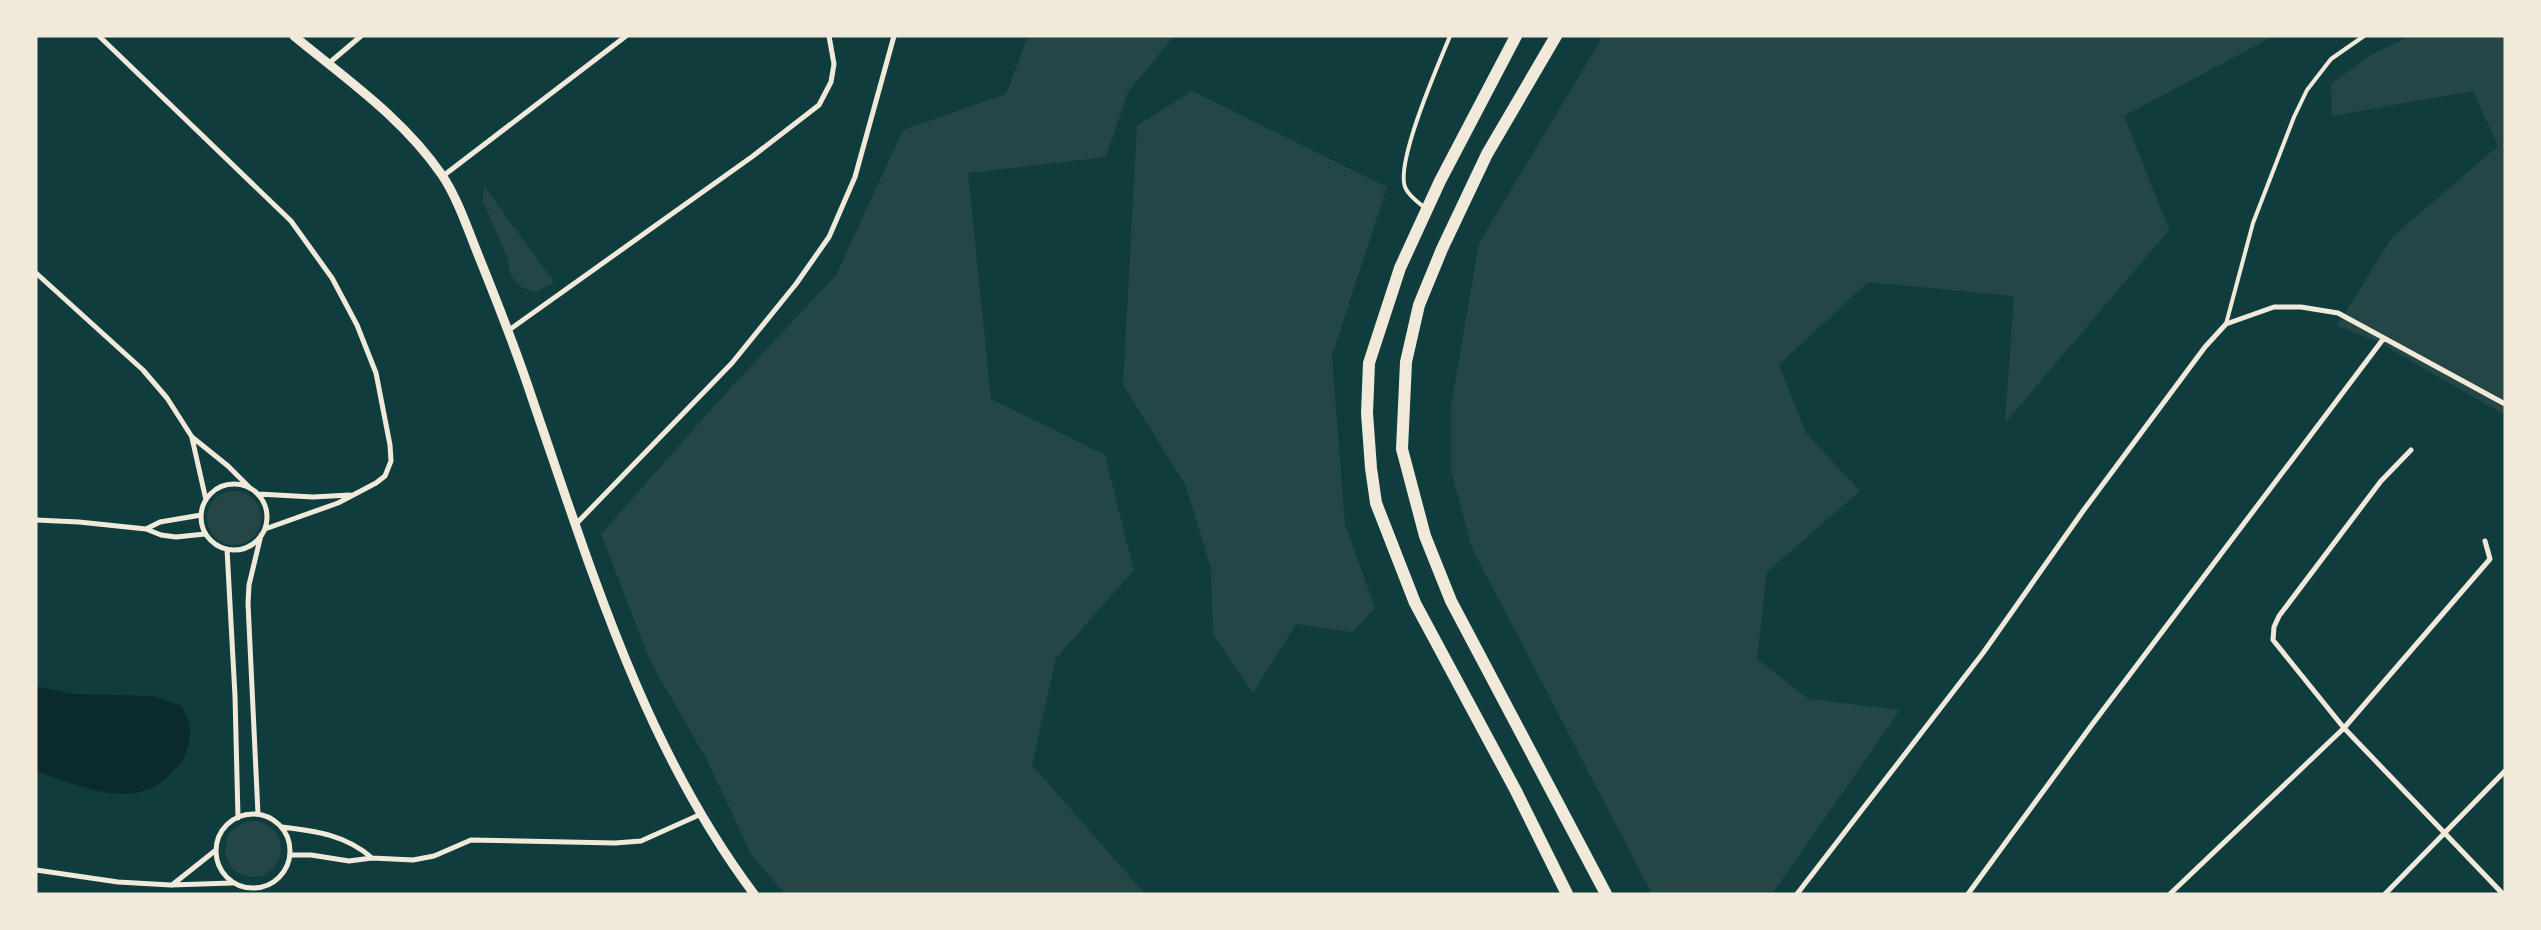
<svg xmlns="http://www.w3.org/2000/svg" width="2541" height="930" font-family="'Fira Sans Condensed',sans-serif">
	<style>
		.green { fill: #244646 }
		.water { fill: #0a2a2b }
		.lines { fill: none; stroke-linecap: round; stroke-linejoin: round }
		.service { stroke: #f1e9da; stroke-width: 4 }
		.minor { stroke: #f1e9da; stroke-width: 5 }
		.tertiary { stroke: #f1e9da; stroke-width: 9 }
		.primary { stroke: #f1e9da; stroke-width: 12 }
	</style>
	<rect width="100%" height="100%" fill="#0f3d3e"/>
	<!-- green -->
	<path class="green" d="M1028,36h146l-46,56 -22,65 -138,16 23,226 114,56 29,115 -78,88 -24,107 113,129h-360l-34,-40 -43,-92 -58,-101 -49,-127 123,-139 112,-120 67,-145 103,-36z
		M1603,36h671l-150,80 45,114 -164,193 9,-127 -146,-14 -89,83 27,68 54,58 -93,81 -10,87 52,40 91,11 -128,184h-120l-180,-346 -21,-76v-66l28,-163z
		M2410,36h95v379l-129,-74 -39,-15 55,-89 106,-91 -25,-55 -141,25 -1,-32 36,-27z
		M1192,91l195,96 -55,169 13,168 30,84 -23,24 -56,-8 -43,69 -40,-59 -2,-65 -25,-83 -63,-101 14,-259z
		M484,186l70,96 -17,10 -16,-5 -10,-11 -4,-19 -24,-56z
		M207 518a27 27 0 1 1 54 0a27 27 0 1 1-54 0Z
		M225 849a28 28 0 1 1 56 0a28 28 0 1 1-56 0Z"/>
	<!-- water -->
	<path class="water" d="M36,686l38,8 79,2 27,9c12,19 13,28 5,50 -3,8 -10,14 -16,20 -36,38 -92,9 -133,-4z"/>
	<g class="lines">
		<!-- service -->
		<path class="service" d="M1425,208c-6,-5 -16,-12 -19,-19 -13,-22 33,-126 44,-153
			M2226,324l27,-101 41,-106 13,-27 24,-31 33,-23"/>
		<!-- minor -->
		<path class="minor" d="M99,36l192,185 41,57 25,47 19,48 14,72 1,16 -6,15 -9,7 -38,20 -73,26
			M328,64l33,-28
			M443,176l183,-140
			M36,273l107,97 24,28 25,39 36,29 22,22
			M509,330l244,-174 66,-51 12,-23 3,-18 -5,-28
			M192,438l14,62
			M2411,450l-30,31 -102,135 -5,11 -1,13 71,88 159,166
			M201 517a33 33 0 1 1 66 0a33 33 0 1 1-66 0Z
			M258,494l55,3 37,-2
			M36,520l43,2 67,7 15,6 15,2 29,-3
			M576,524l156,-161 64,-79 33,-47 26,-60 39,-141
			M146,529l14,-7 41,-7
			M227,549l8,147 3,122
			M216 851a37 37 0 1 1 74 0a37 37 0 1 1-74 0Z
			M258,814l-10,-211 1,-18 12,-50
			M282,827c34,4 64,8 90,31
			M291,855h20l38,6 23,-3 41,2 21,-4 37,-16 144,3 26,-2 58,-26
			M36,870l82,12 53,3 61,-2
			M172,885l44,-35
			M1797,894l186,-241 100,-142 122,-164 21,-23 48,-17h27l37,6 167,91
			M1968,894l123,-168 293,-388
			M2170,894l174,-166 146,-169 -5,-18
			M2385,894l120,-123"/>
		<!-- tertiary -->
		<path class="tertiary" d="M294,36c52,43 109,82 148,139 16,24 26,55 37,82 19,47 38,95 54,144 59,171 111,346 221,493"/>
		<!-- primary -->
		<path class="primary" d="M1516,36l-76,145 -40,87 -31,95 -2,50 4,55 5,35 39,100 101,188 51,103
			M1556,36l-69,118 -45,95 -23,56 -13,57 -4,87 23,87 26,65 155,293"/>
	</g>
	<!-- border -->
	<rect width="2541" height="930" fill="none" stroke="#f1e9da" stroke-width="75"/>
</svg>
